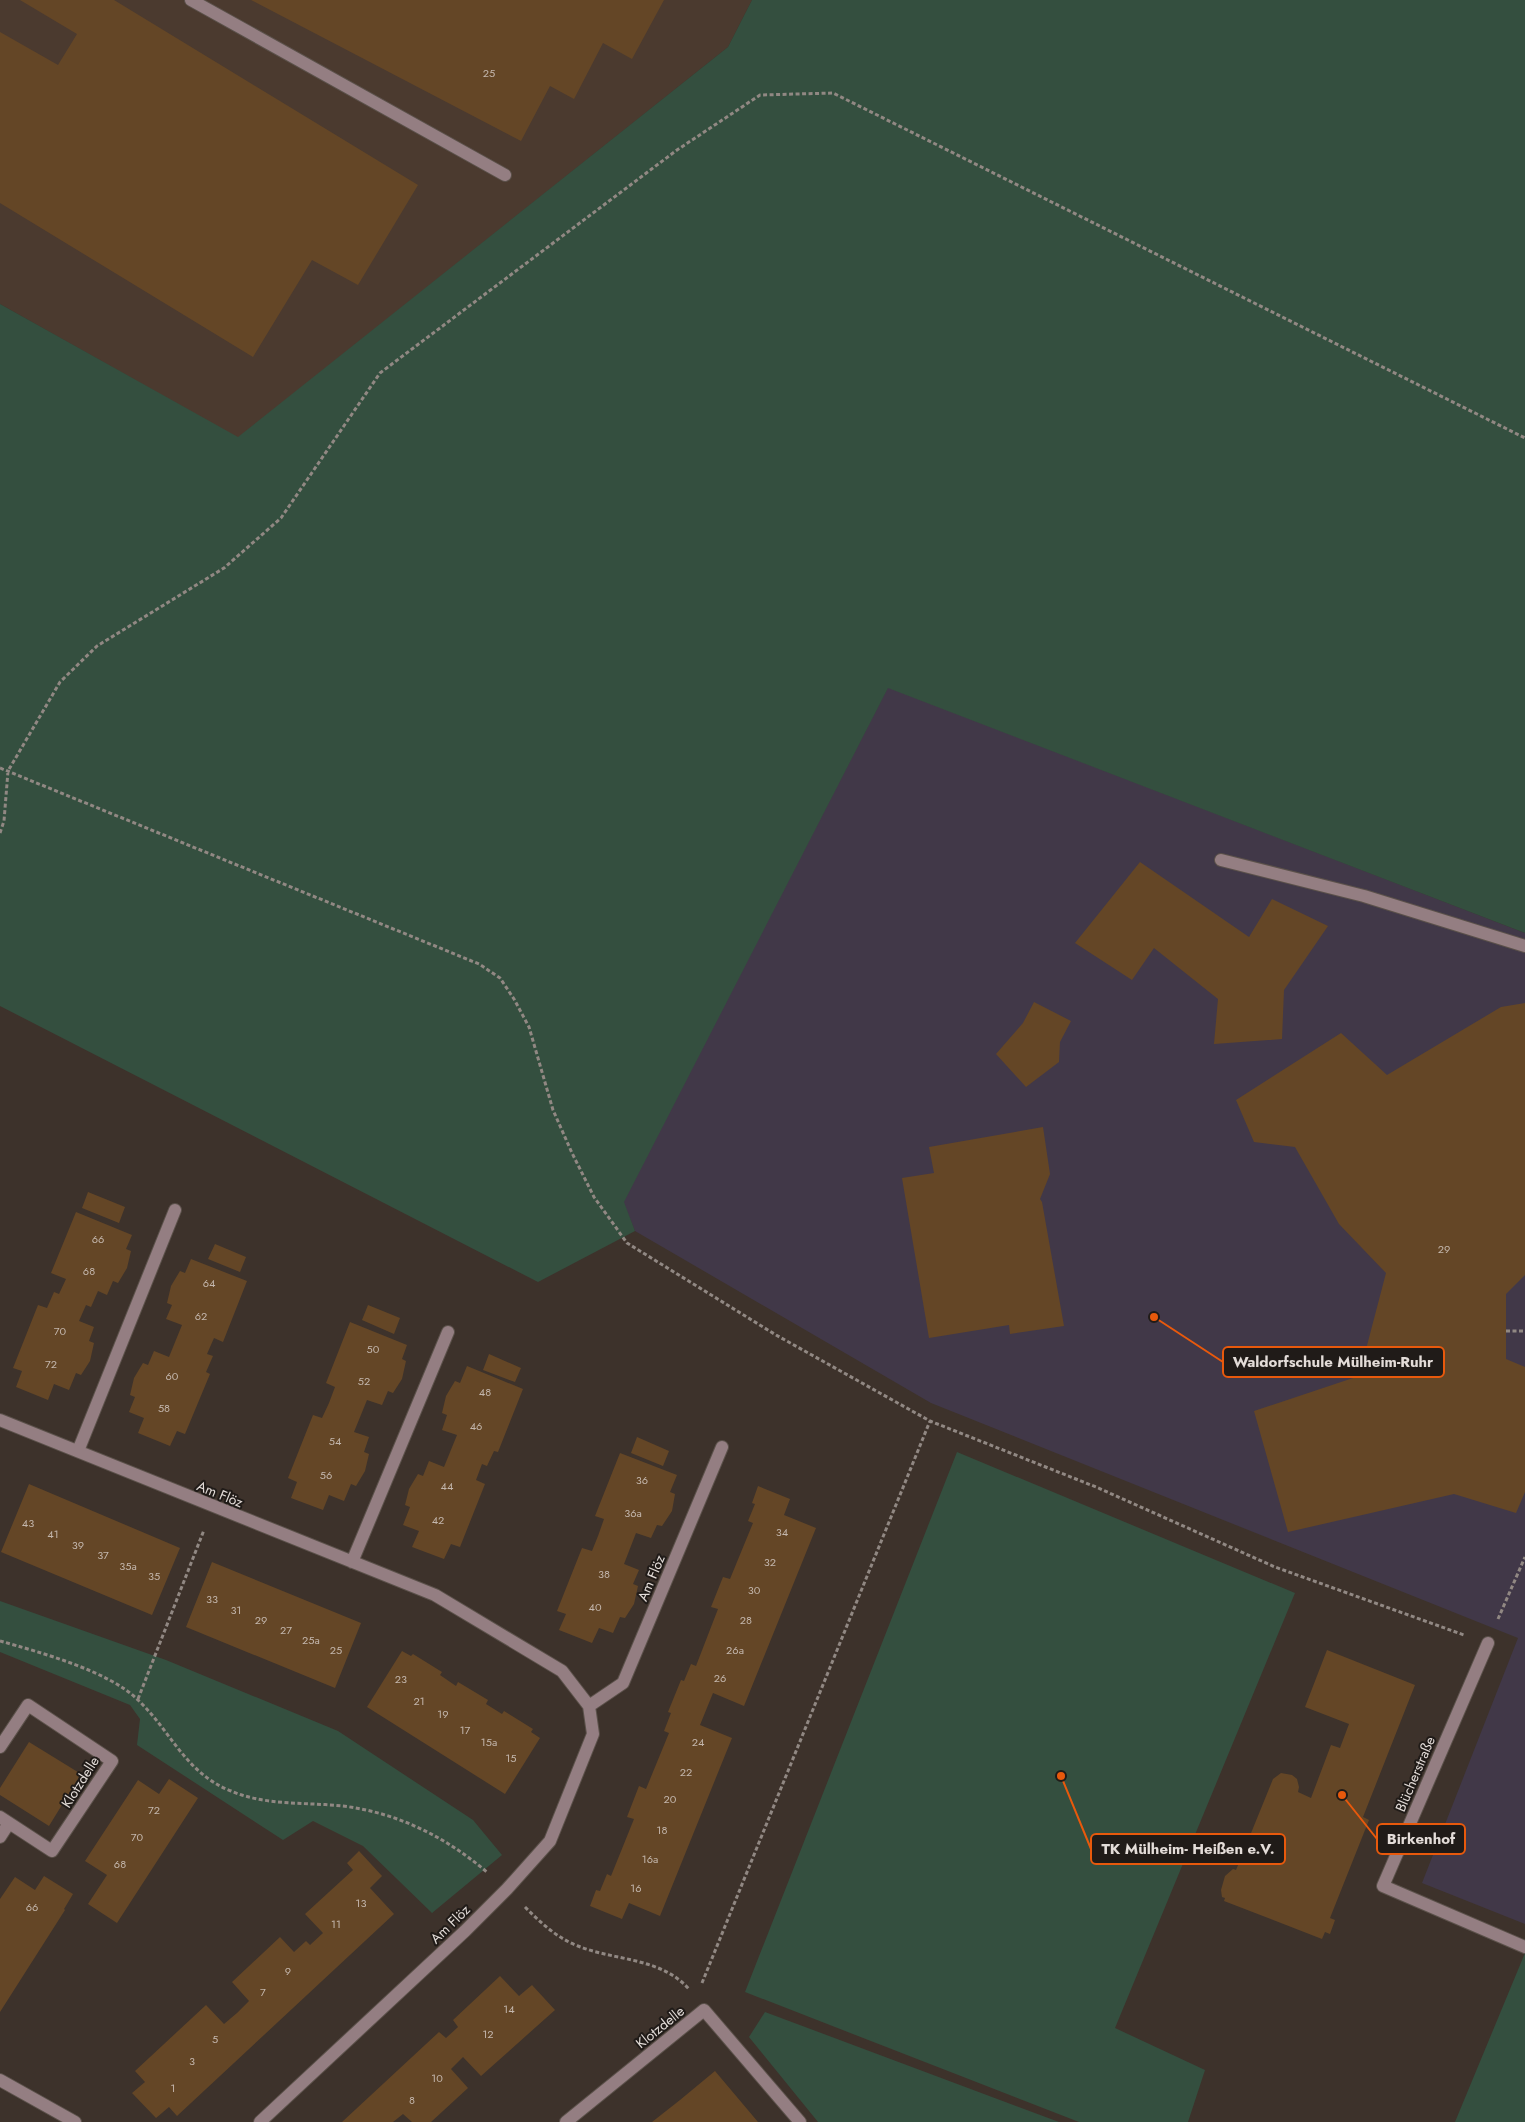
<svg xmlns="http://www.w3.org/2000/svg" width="1525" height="2122" font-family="Jost,sans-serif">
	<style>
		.built { fill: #4b3a2f }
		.education { fill: #413848 }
		.green { fill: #344f3f }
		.building { fill: #644626 }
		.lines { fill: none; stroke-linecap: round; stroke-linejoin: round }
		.minor-casing { stroke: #5b514a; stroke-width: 14 }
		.path { stroke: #918883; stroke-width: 3; stroke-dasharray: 4 2.5; stroke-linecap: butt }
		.minor { stroke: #947e82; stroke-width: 12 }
		.labels { text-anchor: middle; stroke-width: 4; stroke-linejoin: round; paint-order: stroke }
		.number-label { font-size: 11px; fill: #c3b6ac }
		.street-label { font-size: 14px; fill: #e3dcd8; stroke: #201b18 }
		.leader { fill: none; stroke: #e8590c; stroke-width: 2 }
		.callout-dot { fill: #e8590c; stroke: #201b18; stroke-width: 2 }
		.callout { fill: #201b18; stroke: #e8590c; stroke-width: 2 }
		.callout-label { font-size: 15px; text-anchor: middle; font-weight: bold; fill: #e3dcd8 }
	</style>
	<rect width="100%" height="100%" fill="#3d322b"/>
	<!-- built -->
	<path class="built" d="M0,0h752l-24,47 -490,391 -238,-134z"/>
	<!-- education -->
	<path class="education" d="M888,687l637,246v991l-103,-41 96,-245 -587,-235 -296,-172 -12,-29z"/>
	<!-- green -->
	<path class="green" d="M752,0h773v933l-637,-245 -264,514 11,29 -97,51 -538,-276v-702l238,133 490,-390z
		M957,1452l338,141 -180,435 90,42 -17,52h-109l-334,-130z
		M0,1601l166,59 172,71 135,89 29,35 -70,58 -69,-67 -50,-25 -30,19 -146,-95 3,-26 -10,-14 -130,-53z
		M1525,1953v169h-70z
		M765,2012l294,110h-241l-69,-85z"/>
	<!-- building -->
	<path class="building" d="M20,0h94l304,185 -60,100 -46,-25 -59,97 -253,-154v-171l58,33 19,-31z
		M251,0h413l-32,59 -29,-16 -29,56 -24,-13 -29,55z
		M1140,862l109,75 23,-38 56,27 -44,64 -2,49 -68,5 4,-45 -64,-51 -22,32 -57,-37z
		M1034,1002l37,19 -11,21 -1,20 -33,25 -30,-33 27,-31z
		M1525,1003v272l-19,19v65l19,8v125l-9,21 -62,-19 -166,38 -34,-121 105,-35 27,-103 -47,-49 -44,-77 -41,-5 -18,-42 105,-67 46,42 114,-68z
		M1043,1127l7,47 -10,25 2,3 22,124 -54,8 -1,-9 -80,13 -27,-160 32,-5 -5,-26z
		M88,1192l37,15 -6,16 -37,-15z
		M76,1212l56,23 -6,14 5,2 -4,17 -9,15 -5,-2 -6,14 -9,-4 -7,16 -5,-2 -7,16 15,6 -5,14 5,2 -4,18 -9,14 -5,-2 -7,17 -15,-6 -6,16 -32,-13 6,-16 -9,-3 25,-63 9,3 7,-16 5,2 7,-15 -15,-6z
		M215,1244l31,13 -6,15 -32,-13z
		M191,1259l56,22 -24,61 -9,-4 -7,16 6,2 -7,16 4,2 -25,60 -8,-3 -7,15 -32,-13 6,-15 -15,-6 6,-15 -5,-2 4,-17 9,-15 5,2 6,-14 15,6 13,-32 -16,-6 6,-14 -5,-2 4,-17 9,-15 5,2z
		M368,1305l32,13 -6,16 -32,-14z
		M350,1322l57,23 -5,14 4,2 -4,18 -9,14 -5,-2 -6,14 -15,-5 -13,32 15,5 -5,15 5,2 -4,17 -9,15 -5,-2 -7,17 -15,-6 -6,15 -32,-12 6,-16 -9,-4 25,-63 9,3 7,-15 6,-16 -9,-4z
		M489,1354l32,14 -6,14 -32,-12z
		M467,1366l56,23 -25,63 -4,-1 -7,15 -5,-2 -6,16 9,4 -25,63 -9,-3 -7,15 -32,-12 7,-16 -16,-6 7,-18 -5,-2 4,-16 9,-15 5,2 6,-15 15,6 13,-32 -15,-5 5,-15 -5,-2 4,-17 9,-15 5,2z
		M637,1437l32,14 -6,15 -32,-13z
		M620,1453l57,22 -7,17 5,2 -3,17 -10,15 -5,-1 -6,13 -15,-5 -12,31 15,6 -6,14 5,2 -4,18 -9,14 -5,-1 -7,16 -14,-5 -7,15 -33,-13 7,-16 -9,-3 25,-63 10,3 6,-15 6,-17 -9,-3z
		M29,1484l151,64 -28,67 -151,-63z
		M758,1486l32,13 -6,16 32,13 -72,178 -31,-13 -13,32 32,13 -72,178 -31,-13 -7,16 -32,-13 6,-16 4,1 7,-17 4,2 23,-57 -7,-2 12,-31 7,3 23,-56 -5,-2 7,-18 -3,-1 13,-32 3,1 7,-17 5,2 5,-13 17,-44 -7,-2 12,-30 7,2 23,-56 -5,-2 7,-17 -3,-1z
		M212,1562l149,61 -26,65 -149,-61z
		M1327,1650l88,35 -52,132 6,3 -39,98 5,2 -5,14 -5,-2 -3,7 -98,-38 1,-3 -3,-1 -1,-7 4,-14 8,-7 3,1 37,-91 8,-6 11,2 5,4 2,8 -1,5 13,6 20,-53 9,3 9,-24 -44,-17z
		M402,1651l9,5 2,-2 29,18 -2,3 16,11 2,-4 30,18 -2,4 16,10 2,-3 29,18 -2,3 9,6 -35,56 -138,-87z
		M29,1742l52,32 -32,52 -49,-31v-7z
		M169,1779l29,19 -81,125 -29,-19 19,-29 -22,-14 53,-81 21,14z
		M359,1851l23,25 -12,12 24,26 -217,202 -8,-9 -13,11 -24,-25 13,-11 -10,-11 71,-66 18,19 13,-11 12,-12 -17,-19 48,-45 14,15 12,-11 4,4 13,-12 -18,-19 48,-44 -6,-7z
		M44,1876l29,18 -9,15 1,1 -65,102v-113l15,-22 20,13z
		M500,1976l19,20 13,-11 23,25 -74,66 -18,-19 -12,12 17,19 -37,34h-19l-9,-8 -10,8h-51l97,-90 7,6 12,-11 -5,-7z
		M715,2071l43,51h-106l28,-22z"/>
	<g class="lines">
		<defs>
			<path id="minor" d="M191,0l314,175
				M1221,860l143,36 161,50
				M0,1420l435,175 127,76 27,35 4,28 -43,107 -43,48 -42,42 -205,191
				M78,1451l97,-241
				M352,1562l96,-230
				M1488,1643l-105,243 142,61
				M589,1706l34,-23 99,-236
				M0,1747l28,-42 84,56 -60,90 -52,-34
				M0,1837l9,-14
				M0,2080l75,42
				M566,2122l138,-112 96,112"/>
		</defs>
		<!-- minor casing -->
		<use href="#minor" class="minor-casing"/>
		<!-- path -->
		<path class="path" d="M0,768l479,196 21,14 14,21 15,28 24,83 19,43 22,44 33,46 149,92 154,86 166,66 179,80 189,68
			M0,833l4,-12 4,-50 52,-89 37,-36 127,-78 57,-50 99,-145 297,-223 83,-55 73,-2 692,345
			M1506,1331h19
			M1498,1619l27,-62
			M0,1641c39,11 109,30 138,59 33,31 47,73 93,91 35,15 74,11 112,15 55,7 103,31 145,67
			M138,1699l66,-169
			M525,1907c16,16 32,31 53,39 37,15 82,11 111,43
			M702,1983l228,-562"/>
		<!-- minor -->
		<use href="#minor" class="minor"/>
	</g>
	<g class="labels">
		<!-- number labels -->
		<g class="number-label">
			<text x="489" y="77">25</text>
			<text x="98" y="1243">66</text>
			<text x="1444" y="1253">29</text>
			<text x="89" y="1275">68</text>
			<text x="209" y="1287">64</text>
			<text x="201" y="1320">62</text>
			<text x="60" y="1335">70</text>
			<text x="373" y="1353">50</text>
			<text x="51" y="1368">72</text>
			<text x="172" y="1380">60</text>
			<text x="364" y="1385">52</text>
			<text x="485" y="1396">48</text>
			<text x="164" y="1412">58</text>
			<text x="476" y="1430">46</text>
			<text x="335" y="1445">54</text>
			<text x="326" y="1479">56</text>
			<text x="642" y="1484">36</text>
			<text x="447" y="1490">44</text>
			<text x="633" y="1517">36a</text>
			<text x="438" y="1524">42</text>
			<text x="28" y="1527">43</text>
			<text x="782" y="1536">34</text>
			<text x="53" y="1538">41</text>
			<text x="78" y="1549">39</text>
			<text x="103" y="1559">37</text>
			<text x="770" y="1566">32</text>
			<text x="128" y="1570">35a</text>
			<text x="604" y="1578">38</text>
			<text x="154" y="1580">35</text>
			<text x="754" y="1594">30</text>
			<text x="212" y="1603">33</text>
			<text x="595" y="1611">40</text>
			<text x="236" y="1614">31</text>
			<text x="261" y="1624">29</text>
			<text x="746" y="1624">28</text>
			<text x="286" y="1634">27</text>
			<text x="311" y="1644">25a</text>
			<text x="336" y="1654">25</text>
			<text x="735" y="1654">26a</text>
			<text x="720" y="1682">26</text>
			<text x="401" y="1683">23</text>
			<text x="419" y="1705">21</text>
			<text x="443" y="1718">19</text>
			<text x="465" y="1734">17</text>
			<text x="489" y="1746">15a</text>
			<text x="698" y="1746">24</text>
			<text x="511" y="1762">15</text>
			<text x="686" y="1776">22</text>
			<text x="670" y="1803">20</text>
			<text x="154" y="1814">72</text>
			<text x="662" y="1834">18</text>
			<text x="137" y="1841">70</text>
			<text x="650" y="1863">16a</text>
			<text x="120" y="1868">68</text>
			<text x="636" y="1892">16</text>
			<text x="361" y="1907">13</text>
			<text x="32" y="1911">66</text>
			<text x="336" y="1928">11</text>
			<text x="288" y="1975">9</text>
			<text x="263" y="1996">7</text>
			<text x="509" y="2013">14</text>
			<text x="488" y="2038">12</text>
			<text x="215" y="2043">5</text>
			<text x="192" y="2065">3</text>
			<text x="437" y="2082">10</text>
			<text x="173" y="2092">1</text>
			<text x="412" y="2104">8</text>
		</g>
		<!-- street labels -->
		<g class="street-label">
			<text transform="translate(220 1494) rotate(22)" y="5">Am Flöz</text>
			<text transform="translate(651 1578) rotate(-67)" y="5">Am Flöz</text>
			<text transform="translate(1415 1774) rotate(-67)" y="5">Blücherstraße</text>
			<text transform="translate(80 1782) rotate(-58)" y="5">Klotzdelle</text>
			<text transform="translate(450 1924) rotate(-44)" y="5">Am Flöz</text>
			<text transform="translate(660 2027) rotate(-39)" y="5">Klotzdelle</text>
		</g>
	</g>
	<!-- callouts -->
	<path class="leader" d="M1154 1317L1223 1362M1342 1795L1377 1839M1061 1776L1091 1849"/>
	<g class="callout-dot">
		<circle cx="1154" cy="1317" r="5"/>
		<circle cx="1342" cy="1795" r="5"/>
		<circle cx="1061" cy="1776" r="5"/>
	</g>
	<g class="callout">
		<rect x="1223" y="1347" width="221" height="30" rx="5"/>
		<rect x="1377" y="1824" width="88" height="30" rx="5"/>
		<rect x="1091" y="1834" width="194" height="30" rx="5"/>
	</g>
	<g class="callout-label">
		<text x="1333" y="1367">Waldorfschule Mülheim-Ruhr</text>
		<text x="1421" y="1844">Birkenhof</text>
		<text x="1188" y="1854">TK Mülheim- Heißen e.V.</text>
	</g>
</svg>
